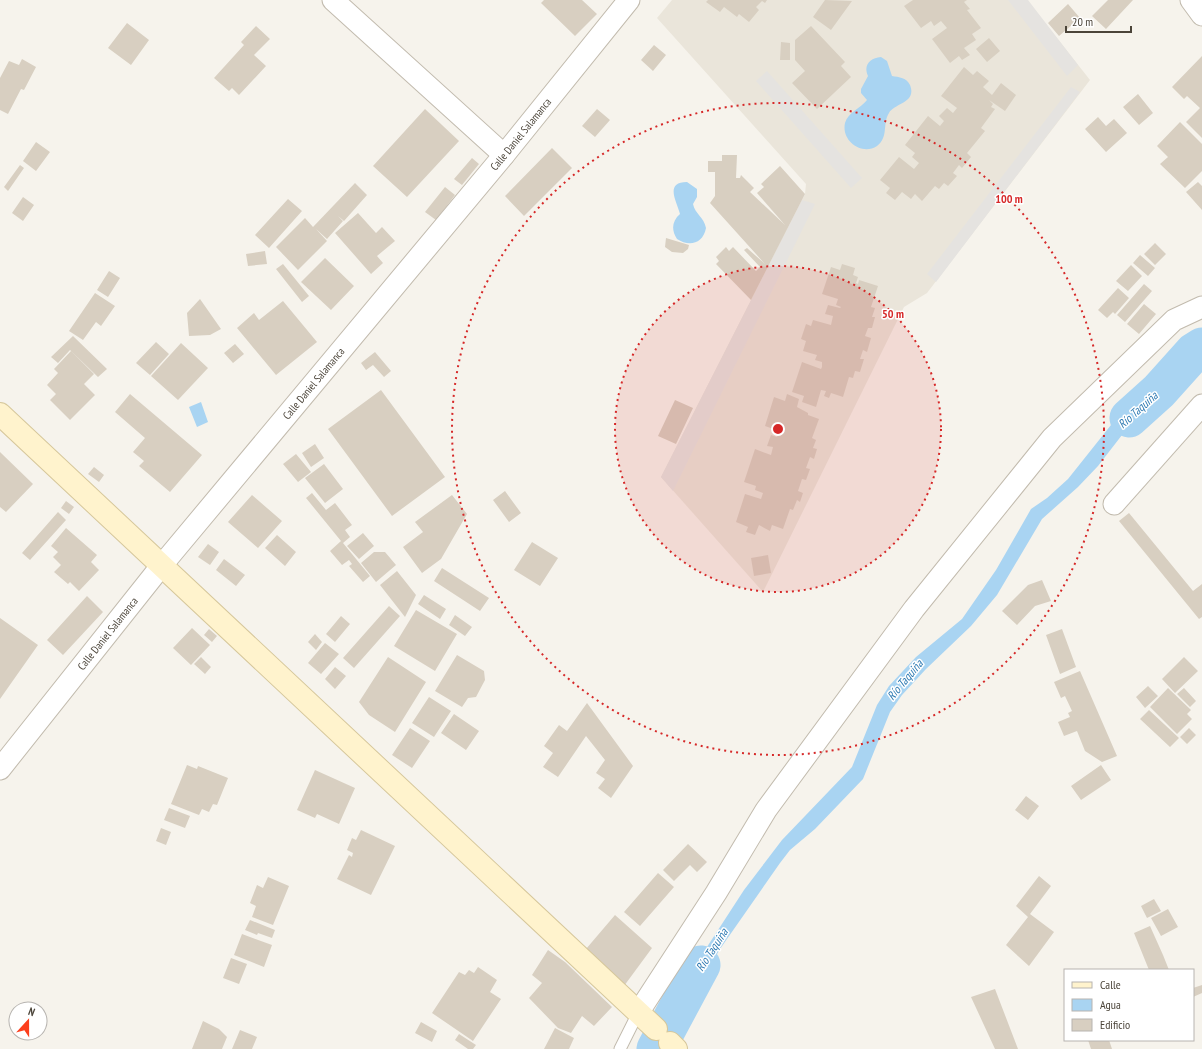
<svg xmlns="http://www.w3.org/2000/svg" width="1202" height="1049" font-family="'PT Sans Narrow',sans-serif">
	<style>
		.residential { fill: #eae5da }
		.sand { fill: #f9efc9 }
		.parking { fill: #e5e3e0 }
		.water { fill: #a9d4f2 }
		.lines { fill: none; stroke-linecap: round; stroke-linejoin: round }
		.river { stroke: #a9d4f2; stroke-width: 39 }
		.building { fill: #d8cfc1 }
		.lane-casing { stroke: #c2bbae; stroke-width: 13 }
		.street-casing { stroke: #c2bbae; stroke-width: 23 }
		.secondary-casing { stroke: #d6c79b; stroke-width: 24 }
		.lane { stroke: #fff; stroke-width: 11 }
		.street { stroke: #fff; stroke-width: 21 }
		.secondary { stroke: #fff3cd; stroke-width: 22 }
		.ring { fill: none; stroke: #d62828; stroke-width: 2; stroke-dasharray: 2 4 }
		.labels { text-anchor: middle; stroke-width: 3; stroke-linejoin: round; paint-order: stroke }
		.street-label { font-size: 11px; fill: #4b4439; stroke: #fff }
		.water-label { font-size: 12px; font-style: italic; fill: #2e7ab2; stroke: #fff }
		.centre { fill: #d62828; stroke: #fff; stroke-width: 2 }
		.ring-label { font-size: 12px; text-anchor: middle; font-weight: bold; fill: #d62828; stroke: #fff; stroke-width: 3; stroke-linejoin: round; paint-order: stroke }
	</style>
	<rect width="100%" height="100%" fill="#f6f3ec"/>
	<!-- residential -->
	<path class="residential" d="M672,0h355l63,80 -163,213 -23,14 -141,285 -102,-115 144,-283 1,-10 -149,-166z"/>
	<!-- sand -->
	<path class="sand" d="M1202,328v28l-8,6 -19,25 -13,-10 22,-34z"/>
	<!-- parking -->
	<path class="parking" d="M1008,0h20l50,65 -11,11z
		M767,71l95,107 -11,10 -95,-107z
		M1071,87l9,5 -144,190 -9,-8z
		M802,200l13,4 -142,287 -12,-14z"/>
	<!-- water -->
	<path class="water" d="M881,57l6,4 5,15c7,1 15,2 18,9 7,18 -15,18 -21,28 -7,11 0,24 -12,33 -15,10 -36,-5 -32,-23 3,-11 16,-15 22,-23l-6,-7v-4l7,-13c-5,-11 2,-18 13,-19z
		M687,182l10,7v8l-4,7c2,10 11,13 13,24 -3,16 -17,19 -29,11 -6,-9 -5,-18 3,-25 -3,-12 -16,-32 7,-32z
		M1162,377l13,10 -16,19 -37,29 -24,31 -20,21 -36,32 -45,76 -26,31 -45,43 -24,26 -12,17 -27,67 -48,50 -25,21 -10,13 -60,86 -39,66 -13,-8 76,-117 38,-50 70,-73 25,-62 12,-19 27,-29 46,-38 34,-49 35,-61 16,-11 21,-19 43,-54 34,-29z
		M201,402l7,20 -11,5 -8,-20z"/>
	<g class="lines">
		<!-- river -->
		<path class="river" d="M1129,418l30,-27 35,-39 8,-5
			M656,1049l45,-84"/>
	</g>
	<!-- building -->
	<path class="building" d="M544,0h38l15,14 -22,22 -34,-33z
		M708,0h59l-2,3 -3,-2 -6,6 3,3 -10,12 -10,-8 -2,3 -13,-10 -4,5 -14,-10z
		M825,0l27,1 -21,29 -18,-13z
		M913,0h54l-3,2 6,7 -3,1 14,18 -9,6 4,6 -12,8 6,7 -8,5 -3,-4 -9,7 -18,-24 15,-11 -6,-7 -7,5 -3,-5 -10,7 -17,-22z
		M1108,0h25l-27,29 -14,-13z
		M1068,4l12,14 -21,18 -11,-13z
		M127,23l22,17 -18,25 -23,-17z
		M256,26l14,13 -16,16 12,11 -27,29 -7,-7 -3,3 -15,-13 30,-33 -3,-3z
		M811,26l34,36 -4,4 10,11 -34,32 -25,-26 13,-12 -10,-11v-20z
		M989,38l11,13 -13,11 -11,-13z
		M781,42l9,1v17h-10z
		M654,45l12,10 -13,16 -12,-11z
		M1202,56v82l-16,-16 14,-14 -13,-12 -3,3 -12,-12z
		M22,59l14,8 -12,23 -3,-1 -13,25 -8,-4v-32l9,-17 10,4z
		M964,67l9,8 4,-4 12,10 -6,6 9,8 9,-12 15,12 -11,16 -16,-11 4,4 -2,3 4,2 -14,19 4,3 -18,22 4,4 -9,11 -3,-3 -6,8 4,3 -9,10 -4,-3 -5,6 -4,-3 -13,15 -7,-7 -4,5 -9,-7 -7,8 -9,-7 4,-5 -10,-8 19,-23 15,12 5,-6 -7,-6 3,-4 -10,-8 23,-29 12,10 4,-5 -5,-5 8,-8 6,5 4,-5 -16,-12z
		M1138,94l15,19 -14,12 -16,-18z
		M425,109l34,32 -52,56 -34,-31z
		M597,109l13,11 -15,17 -13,-11z
		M1098,117l8,9 8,-7 13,14 -21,19 -21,-23z
		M1180,122l22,22v27l-17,17 -25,-24 8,-7 -11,-11z
		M36,142l14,10 -14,19 -13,-10z
		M552,148l20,20 -48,48 -19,-20z
		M722,155h15l-1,23h4l1,-3 13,13 -4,4 35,33 -28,-32 7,-6 -3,-3 19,-18 25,28 -54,106 -35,-36 3,-3 -3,-4 10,-10 3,4 4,-4 23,24 4,-4 -16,-17 3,-2 18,16 -55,-61 5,-7v-24h-7v-11h14z
		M472,158l7,6 -17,21 -8,-6z
		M20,165l4,3 -16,23 -4,-4z
		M1198,182l4,4v24l-16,-18z
		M355,183l12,12 -23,26 -6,-5 5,5 -16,18 -11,-10 11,12 -29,29 -22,-23 29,-29 8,9z
		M445,187l10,8 -19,25 -11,-8z
		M23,197l11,8 -11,16 -11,-8z
		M288,199l14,12 -33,37 -14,-13z
		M358,213l18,20 6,-6 13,14 -18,15 6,7 -12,11 -36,-41z
		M666,238l23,7 -1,4 -5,4 -11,-1 -7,-5z
		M1155,243l11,11 -11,11 -11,-11z
		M265,251l2,13 -19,2 -2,-12z
		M1140,255l15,13 -7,8 -15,-13z
		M325,258l29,28 -23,24 -30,-28z
		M283,264l26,32 -7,6 -26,-33z
		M842,264l13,4 -2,7 5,2 -2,6 2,1 1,-4 19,6 -7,21 4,1 -3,9h3l-3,11h-4l-3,8 6,2 -4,14 -4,-2 -3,9h4l-4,13 -5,-1 -2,7 -4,-1 -6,20 -12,-4 -2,5 -5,-2 2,-5 -5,-1 -5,17 -14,-5 2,-6 -12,-4 10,-30 19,7 1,-2v-5l-7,-2 2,-5 -14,-4 3,-10 -5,-2 5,-15 5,2 2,-6 18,5 2,-9 -8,-2 3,-9 12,3 1,-1 -5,-2 2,-6 -16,-5 9,-27 9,3z
		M1131,265l11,11 -14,15 -12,-10z
		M109,271l11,7 -12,19 -11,-7z
		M1144,284l8,7 -27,31 -8,-7z
		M1118,288l11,10 -14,16 -2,-2 -6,6 -9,-8z
		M95,293l20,13 -14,20 -5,-4 -13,18 -14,-9z
		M200,299l21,30 -11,6 -21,1 -2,-23z
		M283,301l34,41 -41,33 -39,-47 17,-15 5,7z
		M1144,304l12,10 -17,20 -12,-10z
		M73,336l34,33 -9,8 -28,-27 -12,13 -7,-6z
		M156,342l13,12 -19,21 -14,-12z
		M181,343l27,25 -30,32 -27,-24z
		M235,344l9,10 -11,9 -9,-10z
		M71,351l23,23 -10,10 11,11 -25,25 -20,-20 6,-6 -9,-9 11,-12 -4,-4z
		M375,352l16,19 -7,6 -11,-12 -7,5 -5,-7z
		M381,390l64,87 -53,39 -64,-87z
		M130,394l72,61 -32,37 -31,-26 5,-5 -11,-9 12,-14 -30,-26z
		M787,394l12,5 -2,8 11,6v2l11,4 -7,19 4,2 -3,8 4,1 -3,10 -4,-2 -4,11 4,1 -4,11 -4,-1 -4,12 5,2 -3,9 -3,-2 -4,10 -3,-1 -7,20 -11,-4 -2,6 -11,-6 -4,10 -9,-3 2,-5 -12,-5 9,-28 16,5 2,-6 -8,-3 1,-4 -12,-4 11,-33 16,6 2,-8 -6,-1 4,-11 6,2 2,-6 -14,-5 9,-29 11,4z
		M675,400l18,8 -17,36 -18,-8z
		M315,444l9,14 -13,9 -9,-14z
		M0,452l33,32 -27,28 -6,-5z
		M296,454l15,18 -13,10 -15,-18z
		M324,464l19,25 -18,14 -20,-25z
		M94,467l10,8 -5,7 -11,-8z
		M505,491l16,22 -12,9 -16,-22z
		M312,493l14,17 9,-7 17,22 -7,5 5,7 -7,6 27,33 -7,6 -14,-16 3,-2 -3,-4 -7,5 -12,-14 11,-10 -35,-43z
		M252,495l30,26 -24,27 -30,-26z
		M452,495l15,19 -26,45 -19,14 -19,-26 20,-15 -8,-10z
		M66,501l8,6 -5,7 -8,-6z
		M58,512l8,8 -36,40 -8,-7z
		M1129,513l64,78 9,-7v33l-3,2 -80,-98z
		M66,528l31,27 -6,7 8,8 -20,21 -9,-9 -2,2 -14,-12 7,-7 -8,-8 5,-5 -7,-6z
		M363,533l11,13 -15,13 -12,-13z
		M277,535l19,17 -11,14 -20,-18z
		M532,542l26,16 -18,28 -26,-16z
		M208,544l11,8 -9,13 -12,-8z
		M374,552h11l11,13 -20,17 -15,-19z
		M768,555l3,18 -17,3 -3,-18z
		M224,559l21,16 -9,11 -20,-16z
		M442,568l47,30 -9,13 -46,-30z
		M397,571l19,24 -11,22 -25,-32z
		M1042,580l9,21 -16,5 -18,19 -15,-14 26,-26z
		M424,595l22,14 -6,10 -22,-15z
		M87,596l16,16 -40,43 -16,-15z
		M389,606l11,10 -46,52 -11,-10z
		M416,610l41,24 -22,37 -41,-25z
		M455,615l17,12 -7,9 -16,-11z
		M341,616l9,8 -15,18 -9,-8z
		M0,618l38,27 -38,54z
		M192,628l18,17 -19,20 -18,-17z
		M209,629l8,7 -5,6 -8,-7z
		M1062,629l14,38 -16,7 -14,-39z
		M315,634l7,8 -6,8 -8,-8z
		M325,643l14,11 -18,20 -13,-11z
		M457,655l27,16 1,9 -9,17 -8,1 -6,9 -27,-16z
		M201,657l10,10 -6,7 -11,-10z
		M388,657l38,25 -31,50 -26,-17 -10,-13z
		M1184,657l14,14 -23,22 -13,-14z
		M335,667l11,9 -11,13 -10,-10z
		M1080,671l37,85 -15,6 -17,-11 -8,-20 -13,5 -6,-14 12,-5 -2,-4 4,-2 -7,-15 -4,2 -7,-16z
		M1148,686l10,10 -13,12 -9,-11z
		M1168,688l23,22 -4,4 5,5 -15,15 -27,-27z
		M1184,688l12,13 -6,6 -13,-13z
		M429,697l22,14 -17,26 -22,-14z
		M587,703l46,63 -22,32 -13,-10 7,-9 -9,-6 9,-13 -19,-24 -28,41 -15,-10 10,-14 -9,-7 15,-21 8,6z
		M1149,710l30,28 -9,9 -30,-28z
		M454,714l25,17 -13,19 -25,-17z
		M410,728l20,13 -18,27 -20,-13z
		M1189,728l7,7 -9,9 -7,-7z
		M187,765l10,4 1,-3 30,12 -11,27 -4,-1 -4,8 -7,-3 -3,6 -28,-11z
		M1101,765l10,15 -30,20 -10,-14z
		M315,770l40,18 -16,36 -22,-10 -2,4 -18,-8z
		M1026,796l13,10 -11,14 -13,-10z
		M169,808l21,8 -5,12 -21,-8z
		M161,828l10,4 -5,13 -10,-4z
		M361,830l34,16 -24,49 -34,-16 12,-24 3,2 1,-4 -6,-3 5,-12 4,2z
		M688,844l19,18 -10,10 -7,-7 -16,16 -11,-11z
		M658,873l16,14 -34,39 -16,-14z
		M1039,876l12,10 -21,28 24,18 -25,34 -23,-21 22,-28 -12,-11z
		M268,877l21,9 -16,39 -21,-8 4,-11 -6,-3 7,-18 6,3z
		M1154,899l7,12 -14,7 -6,-12z
		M1168,909l10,18 -17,9 -10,-18z
		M615,915l37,33 -28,38 -38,-37z
		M250,920l25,10 -3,8 -14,-5 -1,2 -12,-5z
		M1150,926l13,29 6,15h-20l-15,-37z
		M242,934l30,11 -8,22 -30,-12z
		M548,950l17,12 47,45 -18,19 -12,-10 -11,17 -13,-5 -29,-30 13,-15 -10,-8z
		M231,958l16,6 -8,20 -16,-6z
		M478,967l19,13 -7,12 11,7 -28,42 -41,-28 27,-41 6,3 4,-5 5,3z
		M1202,985v8l-9,4v-9z
		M995,989l23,60h-23l-24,-52z
		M203,1021l16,8 8,8 -5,12h-30z
		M421,1022l16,9 -5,11 -17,-9z
		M555,1028l19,10 -5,11h-25z
		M240,1030l17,7 -5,12h-20z
		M459,1034l17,11 -3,4h-5l-13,-9z
		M1088,1040h21l3,9h-21z"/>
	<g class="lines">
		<defs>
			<path id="lane" d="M620,1049l18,-36"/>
			<g id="street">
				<path d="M333,0l171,155"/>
				<path d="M1191,0l11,15"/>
				<path d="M1114,504l88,-99"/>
				<path id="s1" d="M0,769l162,-204 342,-410 125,-155"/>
				<path d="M638,1013l78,-120 50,-83 148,-201 138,-171 122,-118 28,-13"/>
			</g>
			<path id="secondary" d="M0,414l656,615
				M670,1043l6,6"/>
		</defs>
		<!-- lane casing -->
		<use href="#lane" class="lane-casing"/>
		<!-- street casing -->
		<use href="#street" class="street-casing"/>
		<!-- secondary casing -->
		<use href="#secondary" class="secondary-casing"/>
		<!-- lane -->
		<use href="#lane" class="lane"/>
		<!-- street -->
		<use href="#street" class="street"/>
		<!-- secondary -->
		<use href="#secondary" class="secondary"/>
	</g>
	<!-- distance rings -->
	<circle cx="778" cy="429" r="163" fill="#d62828" fill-opacity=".12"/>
	<g class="ring">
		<circle cx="778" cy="429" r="163"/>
		<circle cx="778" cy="429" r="326"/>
	</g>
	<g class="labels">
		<!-- street labels -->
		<g class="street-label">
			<text dy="4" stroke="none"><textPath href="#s1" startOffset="821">Calle Daniel Salamanca</textPath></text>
			<text dy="4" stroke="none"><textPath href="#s1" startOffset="497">Calle Daniel Salamanca</textPath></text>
			<text dy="4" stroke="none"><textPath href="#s1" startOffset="173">Calle Daniel Salamanca</textPath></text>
		</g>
		<!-- water labels -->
		<g class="water-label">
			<text transform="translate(1138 410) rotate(-42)" y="4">Río Taquiña</text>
			<text transform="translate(905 680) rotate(-50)" y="4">Río Taquiña</text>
			<text transform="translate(712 950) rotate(-57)" y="4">Río Taquiña</text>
		</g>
	</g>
	<circle cx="778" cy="429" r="6" class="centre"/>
	<g class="ring-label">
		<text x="1009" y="203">100 m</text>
		<text x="893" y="318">50 m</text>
	</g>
	<!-- legend -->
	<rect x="1064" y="969" width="130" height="72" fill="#ffffff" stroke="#b7b4b0"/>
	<rect x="1072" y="982" width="20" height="6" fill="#fff3cd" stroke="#b7b4b0"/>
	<text x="1100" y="989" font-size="12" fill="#4b4439">Calle</text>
	<rect x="1072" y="999" width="20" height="12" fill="#a9d4f2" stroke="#b7b4b0"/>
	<text x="1100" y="1009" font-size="12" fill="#4b4439">Agua</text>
	<rect x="1072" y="1019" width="20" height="12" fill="#d8cfc1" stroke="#b7b4b0"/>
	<text x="1100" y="1029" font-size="12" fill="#4b4439">Edificio</text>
	<!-- north arrow -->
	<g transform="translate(28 1021) rotate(21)"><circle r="19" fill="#ffffff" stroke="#b7b4b0"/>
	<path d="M0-3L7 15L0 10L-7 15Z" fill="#fc3f1d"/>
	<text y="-6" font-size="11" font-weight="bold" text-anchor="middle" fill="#4b4439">N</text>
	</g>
	<!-- scale -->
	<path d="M1066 26v6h65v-6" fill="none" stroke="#4b4439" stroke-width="2"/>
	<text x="1072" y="26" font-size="12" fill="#4b4439" stroke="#ffffff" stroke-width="3" paint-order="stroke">20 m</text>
</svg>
